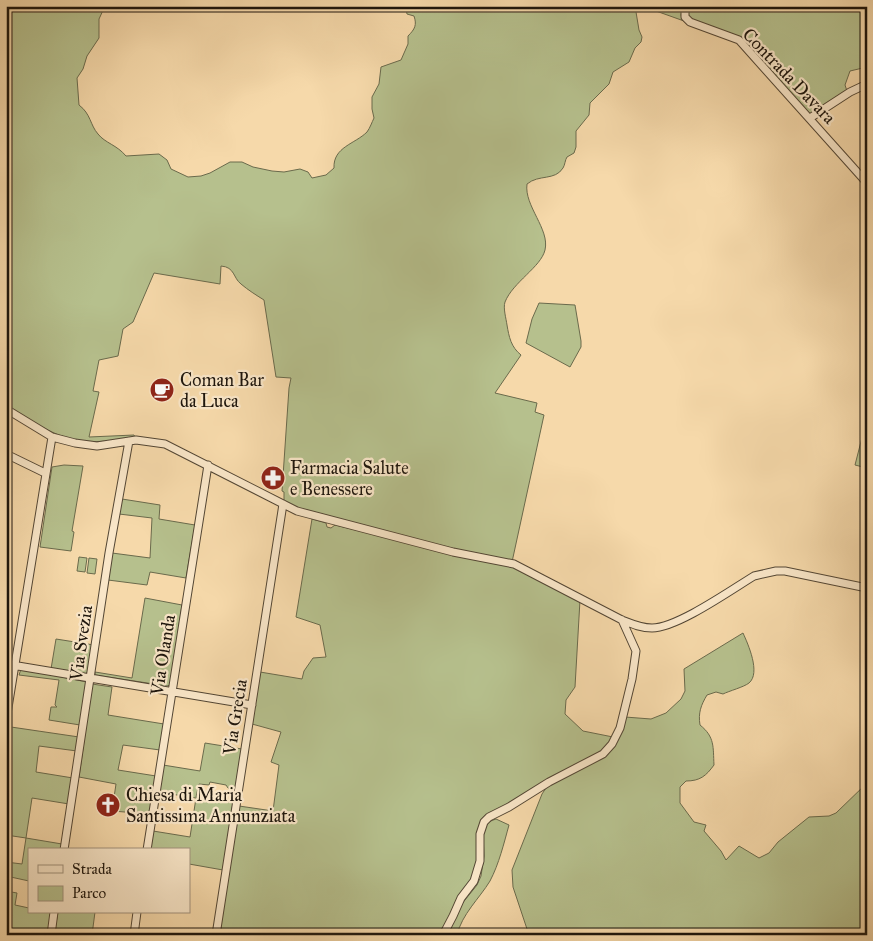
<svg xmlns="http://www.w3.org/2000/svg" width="873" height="941" font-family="'IM FELL Great Primer',serif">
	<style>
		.green { fill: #b6c08d; stroke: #6a6a4c }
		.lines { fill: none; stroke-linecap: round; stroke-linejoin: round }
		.minor-casing { stroke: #534634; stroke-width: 9 }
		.minor { stroke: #f9e6c8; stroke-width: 7 }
		.labels { text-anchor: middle; stroke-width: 4.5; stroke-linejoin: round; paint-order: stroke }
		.street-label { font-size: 18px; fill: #1d150c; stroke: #f9e6c8 }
		.poi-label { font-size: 18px; fill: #1d150c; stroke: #f9e6c8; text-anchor: start }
	</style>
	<rect width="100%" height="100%" fill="#f6d9aa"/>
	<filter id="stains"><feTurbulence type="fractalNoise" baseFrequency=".004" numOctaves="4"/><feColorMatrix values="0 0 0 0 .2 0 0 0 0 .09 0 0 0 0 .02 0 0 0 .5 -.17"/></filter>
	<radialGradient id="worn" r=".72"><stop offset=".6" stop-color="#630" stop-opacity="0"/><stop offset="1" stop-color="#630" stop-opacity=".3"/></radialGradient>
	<!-- green -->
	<path class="green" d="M6,6h99l-6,13v19l-12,18 -4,13 -6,9 2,27c12,9 11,20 19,29 7,9 19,11 28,22l33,-2 8,6 4,9 17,8 13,-1 9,-3 20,-11h12l11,5 19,4 12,1 16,-3 8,3 4,6 14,-3 8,-7c-1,-21 21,-24 33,-36 3,-4 5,-10 7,-14l-2,-9v-12l7,-13 2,-17 20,-7 7,-16v-8c7,-7 9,-11 6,-20l-7,-2 -2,-8h230l4,24 3,7 -1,5 -6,6 -6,14 -16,10 -4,12 -19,19 -1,12 -13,16v16l-2,6 -7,4c-2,3 -2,8 -4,11 -8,13 -24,6 -36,16 -3,22 23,45 18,66 -4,17 -32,32 -40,52 -2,6 1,16 2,23 2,12 4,22 14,30l-26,38 42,10 -2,9 9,3 -32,147 -78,-18 -139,-37 -11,-6v-9l-2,-1 7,-103 2,-10 -15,-1 -12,-77c-8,-5 -16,-10 -23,-16 -8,-6 -6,-17 -20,-18l-1,18 -66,-11 -21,49 -10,7 -5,27 -19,4 -6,31 6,1 -10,45 45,-2 1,2c-61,12 -79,0 -129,-32z
		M642,6h42l-3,9 3,6z
		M687,6h180v61l-17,4 -5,14 2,6 -37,24 -70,-76 -53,-22z
		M539,303l36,2 6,36v6l-11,20 -44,-24 6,-24z
		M867,418v50l-12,-3z
		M64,465l19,1 -11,65 2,1 -3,19 -31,-4 12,-80z
		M122,499l38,6 -1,14 36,6 -9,53 -36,-6 -3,13 -39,-5 4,-27 38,5 2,-40 -33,-4z
		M312,519l14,4 1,4 4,1 4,-3 178,42 67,33 -5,87 -9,13 -1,14 18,17 30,6 -11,14 -120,69 -5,40 -5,19 -32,56h-221l20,-129 34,5 6,-46 -8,-3 10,-30 -29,-8 8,-52 42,7 2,-8 9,-13 13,-1 -6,-32 -24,-8z
		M79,557l8,1 -2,14 -8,-1z
		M89,558l8,1 -2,15 -8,-1z
		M145,598l37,7 -12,80 -3,1 -72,-11v-3l37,6z
		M743,633c5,11 18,40 6,50 -5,4 -20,8 -26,11l-7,-2 -9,3c-6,10 -9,18 -7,30 15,12 13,22 14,40 -8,11 -14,16 -28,16l-6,6v16l14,19 12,3 -2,6 17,20 5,9 13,-14 20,12 10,-5 9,-11 31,-25 20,-1 7,-3 31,-30v152h-338l-16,-48 -1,-17 30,-76 4,-6 7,-6 53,-27 19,-38 26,2 15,-6 15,-14 4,-8 -1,-22z
		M56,639l38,6 -7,30 -36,-6z
		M21,669l66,13 -7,43 -31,-5 2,-13h6l-2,-2 4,-25 -40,-5z
		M92,684l20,3 -4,28 56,9 -4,26 -37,-5 -5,25 38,6 -6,38 -38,-3 4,-27 -37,-7z
		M11,727l68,10 -2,14 -38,-5 -3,26 37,6 -4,26 -37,-6 -6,40 36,6 -1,6h-32v31l-23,-5v-14l16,2 4,-26 -20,-3v-81z
		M205,743l37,6 -7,41 -7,-2 -2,-3 -16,-3 -1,3 -10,-1 -3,13 37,6 -10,67 -34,-6v-14h-39l3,-19 37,6 6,-39 -38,-6 5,-27 37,6z
		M496,819l13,6c-5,18 -10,39 -19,56 -11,18 -28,33 -33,54h-11l15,-30 16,-20 4,-9 3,-20 -1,-24 5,-10z
		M6,891l11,2 -2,12 14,3v4h22l-3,23h-42z
		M58,912h37l-3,23h-38z"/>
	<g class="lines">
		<defs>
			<path id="minor" d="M685,6v11l5,5 49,18 128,143
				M810,118l40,-26 17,-8
				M6,409l46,28 23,6 22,3 39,-6 29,4 132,67 156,41 61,12 108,56c10,4 19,8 30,8 25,0 79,-38 102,-52l22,-5h9l82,17
				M6,454l39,19
				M6,664l246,41
				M6,720l46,-283
				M64,850l45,-297 20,-112
				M147,850l61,-385
				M51,935l3,-23
				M134,935l3,-23
				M216,935l67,-431
				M443,935l10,-19 8,-18 13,-17 6,-20v-27l4,-12 5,-5 20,-10 40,-25 54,-28 9,-10 8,-16 12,-49 4,-28 -14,-31"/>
		</defs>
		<!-- minor casing -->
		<use href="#minor" class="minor-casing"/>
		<!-- minor -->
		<use href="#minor" class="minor"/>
	</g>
	<!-- icons -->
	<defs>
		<symbol id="cafe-disc" viewBox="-11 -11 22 22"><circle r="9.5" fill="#8f2418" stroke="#f9e6c8"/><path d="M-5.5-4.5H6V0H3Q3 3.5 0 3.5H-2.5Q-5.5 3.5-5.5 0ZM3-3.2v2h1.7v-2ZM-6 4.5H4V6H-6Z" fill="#fff"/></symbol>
		<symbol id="pharmacy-disc" viewBox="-11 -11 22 22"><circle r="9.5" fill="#8f2418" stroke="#f9e6c8"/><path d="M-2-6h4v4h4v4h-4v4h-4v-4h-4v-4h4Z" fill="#fff"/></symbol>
		<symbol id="church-disc" viewBox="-11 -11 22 22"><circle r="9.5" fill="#8f2418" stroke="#f9e6c8"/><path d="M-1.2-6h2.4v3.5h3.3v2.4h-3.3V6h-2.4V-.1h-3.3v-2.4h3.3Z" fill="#fff"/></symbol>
	</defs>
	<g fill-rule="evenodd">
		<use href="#cafe-disc" x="148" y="376" width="28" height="28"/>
		<use href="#pharmacy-disc" x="259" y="464" width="28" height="28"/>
		<use href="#church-disc" x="94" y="791" width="28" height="28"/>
	</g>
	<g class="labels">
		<!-- street labels -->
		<g class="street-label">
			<text transform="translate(789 76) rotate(46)" y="6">Contrada Davara</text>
			<text transform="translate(81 643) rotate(-82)" y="6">Via Svezia</text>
			<text transform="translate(163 655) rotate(-81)" y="6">Via Olanda</text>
			<text transform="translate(235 717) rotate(-81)" y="6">Via Grecia</text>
		</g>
		<!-- poi labels -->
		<g class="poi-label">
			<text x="180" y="386">Coman Bar<tspan x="180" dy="21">da Luca</tspan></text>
			<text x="290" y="474">Farmacia Salute<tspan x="290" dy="21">e Benessere</tspan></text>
			<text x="126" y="801">Chiesa di Maria<tspan x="126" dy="21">Santissima Annunziata</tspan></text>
		</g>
	</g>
	<!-- margin -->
	<rect width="873" height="941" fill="none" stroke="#f6d9aa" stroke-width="25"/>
	<rect x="8" y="8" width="858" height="926" fill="none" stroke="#1d150c" stroke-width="2.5"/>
	<rect x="12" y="12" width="848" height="916" fill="none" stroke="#1d150c"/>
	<!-- legend -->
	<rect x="28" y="848" width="162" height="65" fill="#f9e6c8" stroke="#a1927d"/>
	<rect x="38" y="865" width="25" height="8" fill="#f9e6c8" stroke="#a1927d"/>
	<text x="72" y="874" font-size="15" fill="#1d150c">Strada</text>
	<rect x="38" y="886" width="25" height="15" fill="#b6c08d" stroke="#a1927d"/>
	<text x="72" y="898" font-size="15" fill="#1d150c">Parco</text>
	<rect width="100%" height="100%" filter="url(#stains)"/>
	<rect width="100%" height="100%" fill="url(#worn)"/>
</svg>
